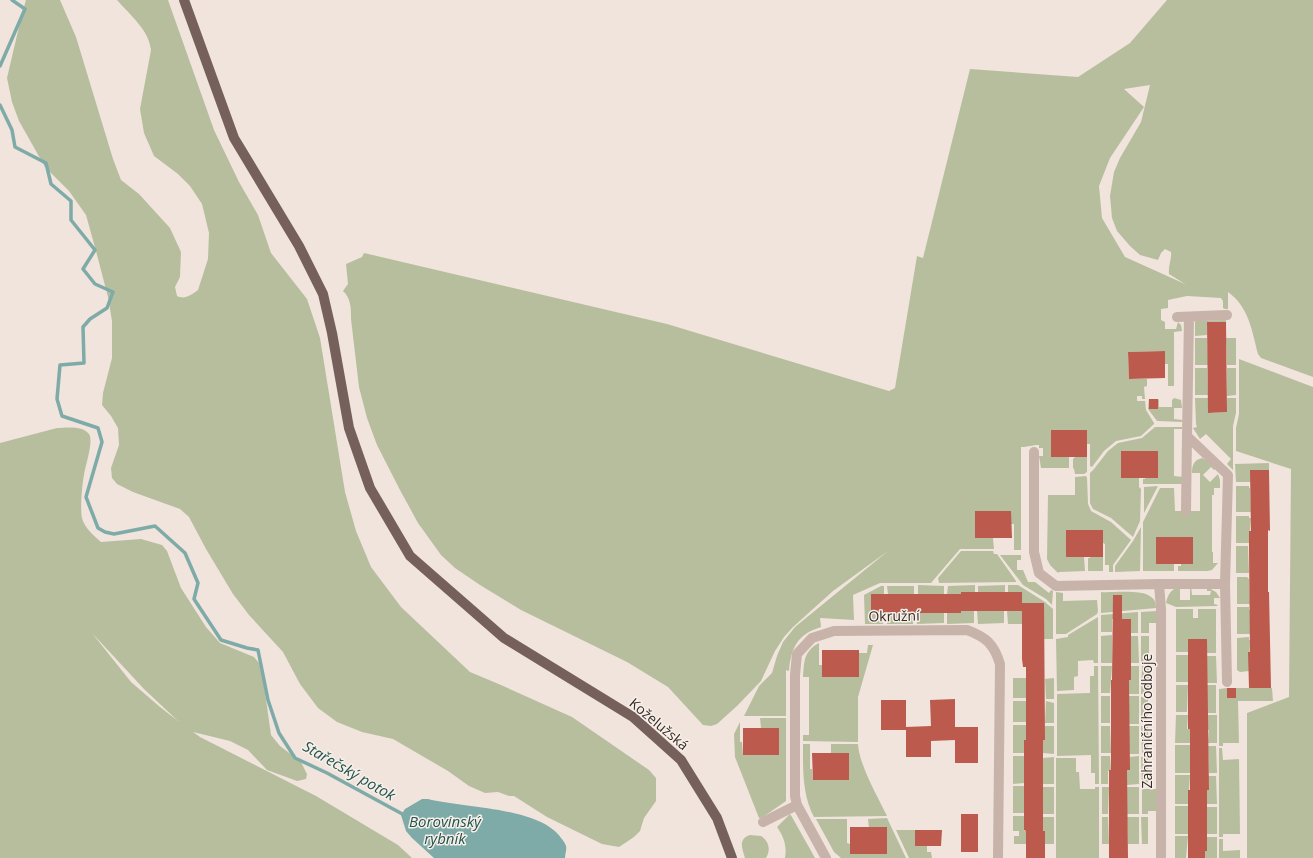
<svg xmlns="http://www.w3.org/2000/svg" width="1313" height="858" font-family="'Open Sans',sans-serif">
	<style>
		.green { fill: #b7be9e; fill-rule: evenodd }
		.water { fill: #7eaba7 }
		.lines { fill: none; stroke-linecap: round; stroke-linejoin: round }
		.stream { stroke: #7eaba7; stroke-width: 3.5 }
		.building { fill: #bc5a4e }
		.minor { stroke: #c7b3a9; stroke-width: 10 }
		.major { stroke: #76605b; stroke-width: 10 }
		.labels { text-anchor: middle; stroke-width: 3; stroke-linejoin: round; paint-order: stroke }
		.street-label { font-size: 14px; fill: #352b29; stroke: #f8efe8 }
		.water-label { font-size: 15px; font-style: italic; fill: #215350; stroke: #f8efe8 }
	</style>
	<rect width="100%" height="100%" fill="#f0e4dc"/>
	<!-- green -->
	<path class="green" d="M26,0h34l16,37 37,122 8,21 18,14 31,34 11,24 -1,25 -5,10 2,9c8,4 14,-1 21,-6l10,-31 1,-26 -7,-29 -12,-18 -12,-12 -24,-18 -10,-23 -4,-24 11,-59c-2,-20 -21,-35 -34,-50h51l46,130 25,52 19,33 13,38 36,46 13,39 25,154 11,39 15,36 30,40 69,65 31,13 71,32 77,53 7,8v23l-12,17 -4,13 -6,6 -15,10 -17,-3 -55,-27 -33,-21h-5l-11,-4 -13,1 -16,-7 -21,-15 -55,-32 -31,-7 -25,-10 -19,-14 -18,-24 -17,-32 -34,-37 -16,-21 -27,-45 -17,-32 -9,-8 -47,-17 -16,-8 -5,-6 -1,-10 8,-23 -1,-17 -7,-12 -9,-11 1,-12 9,-35v-37l-4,-24 -12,-46 -10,-36 -17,-24 -24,-24 -26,-46 -7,-19 -5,-24 15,-64z
		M1167,0h146v377l-52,-19 -3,-4c-6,-23 -9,-47 -30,-62v17h-3l-2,-1v-7l-2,-3 -34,-2 -19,4v8l-7,1v11l4,2v7h11l2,-7 3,3 1,6 -8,1v54h-6v-22h-3v-13l-37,1 1,27h18v7l-3,1 1,12h-3v-3h-5v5h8l1,9 8,13v1l-13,12 -25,5 -12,10 -12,16 -2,-1v-22h-3v-14l-36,1v26h18v11h-28l-2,-12h4v-8h-4v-3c-7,0 -11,2 -18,2v103h-7v-26h-3v-13h-36v27h18l1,11h-34l-29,34h-51l-27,12 1,25 -34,-2 1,9c-23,7 -30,20 -32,44l-3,-1v46h-42l15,-30 13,-13 5,-17 6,-14 12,-15 93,-76 -55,40 -40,36 -9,10 -9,14 -14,30 -24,25 -20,18 -6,2 -8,-1 -35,-38 -41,-25 -106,-52 -41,-25 -25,-17 -14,-13 -23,-32 -18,-33 -23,-45 -10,-27 -8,-31 -8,-68c0,-10 0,-21 -8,-28l5,-7 -2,-20 16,-7 2,-4 303,71 222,67 6,-3 22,-132 6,2 47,-189 108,8 52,-34zM1150,85l-9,37 -21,36 -6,14 -4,24 2,22 5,13 13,15 10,9 18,5 3,-7 4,-4 6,3c1,8 -3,13 -2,22l16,10 -60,-27 -23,-39 -3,-32 11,-28 34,-51 -20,-18z
		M1226,320v2h-19v13l-12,1v-15z
		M1195,338h12l1,27h-13z
		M1226,338h10v27h-9z
		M1239,359l74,28v471h-66v-145l42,-16 2,-228 -55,-18v-23l3,-14z
		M1195,368h12l1,27h-13z
		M1227,368h9v27l-9,1z
		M1148,398l1,10h9v-9l1,1v7h13v-7l2,-2 7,2 1,8h-8v11l9,1 -1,2 -25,-1 -9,-12z
		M1195,398h13l1,15 18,-1v-14h9v15l-3,13v44l-6,-6 4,-5 -25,-25 -6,5 -7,-11 4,-1 -1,-3z
		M1155,427h27v2h-8v47l9,1v7h-40v-5h2l13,-28h-37v27h18v9l2,2 -1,32 -7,16 -22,-19 -18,-9 -3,-6v-30l4,-4 14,-18 10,-8 24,-5z
		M57,428c9,0 25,-3 32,6 5,7 -4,32 -5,41 -2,10 -4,34 -2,43 2,9 12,18 19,24l40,-3 21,6 5,6 14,37 25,39 14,16 34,14 5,6 4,15 8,57 9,11 21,16 6,12 -1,5 -9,2 -30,-11 -19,-20 -18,-9 -37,-9 7,5 116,59 82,49 14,13h-412v-415zM92,633l52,56 34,32 -18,-14 -29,-25z
		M1075,457h12v15l-3,2h-9l-1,-5 -1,-1v-9z
		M1202,458l4,2 9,9 -1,1 -3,-3 -8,8 7,7 8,-8 2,6v8h-6v7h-2v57h1v11h5l-6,7 -5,1h-29v-5h3v-2h12v-27l-37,27h18v7h-31v-49l17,-34h14l1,23h25v-38h-8c0,-8 2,-13 10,-15z
		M1269,463v7h-18v12h-15l-1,-18z
		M1086,476l1,2 1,26 3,7 20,11 20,18 -18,25v7h-4v-7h-4v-21l-2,-1 -1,-13h-36v27h18l1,14 -26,1 -1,1 -8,-8 -3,-6 1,-64h27v-18z
		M1158,486l-14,27v-26z
		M1236,486h13v2h1l1,24h-15z
		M1236,516h13v2h2l-2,25h-13z
		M1141,527l-1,44 -25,1v-6l18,-25z
		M1236,546h12l1,27h-13z
		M961,551h32l1,3h3l19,27v1l-77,1 -1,-5z
		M1000,555h21v5h-4v10h6l5,12h7l14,11 2,-3 2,1 -1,14 -6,-6 -23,-14z
		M1090,557h13v14h-15v-13h2z
		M1237,577h10l2,2 1,25h-13z
		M918,585l26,1v8h-26z
		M975,585v7h-13l-1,2h-14l1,-8z
		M1005,585v7h-27v-6z
		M1008,585h10l27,17 8,7v30h-9v-36h-22v-11h-14z
		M881,586h3v8h-13v19h12v11h-18l-1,-29z
		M887,586h27v8h-26z
		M1191,586l1,9h18l1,-4h-4v-4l9,5 4,6h-6v6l4,1 -1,1 -41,1 -10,-4c2,-9 5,-14 14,-16v13h10v-13z
		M1056,592l7,1v8l34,-1 1,11 -1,3 -31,20h-10z
		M1101,592c12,1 41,-3 50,5 4,2 5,7 5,11l-55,5z
		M1237,607h12v3h1v24h-13z
		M1176,609h17v9h5v-9h18v44h-10v-14h-18v13h-12z
		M961,611h13v12l-27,1v-11h14z
		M977,611h27v12l-26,1z
		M1007,611h15v13h-14z
		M1157,611v12h-8v10h-8v-21z
		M1138,612v21h-7v-14h-19v13h-11v-17z
		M887,613h26v11h-26z
		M917,613h27v10l-27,1z
		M1098,617v46h-4l-1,-3 -15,1v15l-4,1v13l-17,1 -1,-52 12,-2v-2z
		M1112,635v28h-11v-27z
		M1131,636h7l1,27h-8z
		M1141,636h8v27h-8z
		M1249,637v3h1l-1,31 -9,1 -3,-2v-32z
		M819,643v22h3l1,12h36l-1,-24h9l1,-8h5l-15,52v45l-55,-1v-6h6v-58h-6c1,-16 1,-26 16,-34z
		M1176,655h12v27h-12z
		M1206,656h10l1,27h-10z
		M1094,666h4l1,118h-4v-11h-4v-18l-34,1v-62l33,-1v-17h4z
		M1101,666h11l-2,27h-9z
		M1131,666h8v28h-10v-14l2,-1z
		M1142,666h7v28h-8z
		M1013,678h13v20h-13z
		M1054,678v21h-8l-1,-20z
		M1176,685h12l-1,27h-11z
		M1207,685h9v28h-9z
		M1227,688l1,10h8v-10h36l1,13h-35l1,42h-16v3h-4v-57z
		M1101,696h9v27h-9z
		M1129,696h10v28h-10z
		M1141,697h7v26h-7z
		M1013,701h13v21h-13z
		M1046,701l8,2v20h-9z
		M1176,715h12l-1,14h3v14h-15z
		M1207,715h10v28h-9l1,-13h-2z
		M760,718h26v83l-23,16 -4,1 -24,-61 -1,-23 6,-12v20h2l1,13h36v-27h-18z
		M1013,725h13v15h-2v13h-11z
		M1045,726h9v28l-11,-1v-13h2z
		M1101,726h9l1,27h-10z
		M1129,726h10v28h-10z
		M1141,726h7v27h-6z
		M803,744h7v25h2l1,11h36v-27h-18v-9h27c1,21 20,53 29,72l-73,1c-12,-23 -11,-48 -11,-73z
		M1175,745h15v28h-15z
		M1208,746h8l1,27h-8z
		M1219,748h3l1,12 16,-1 1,75h-17v3h-4z
		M1013,756h11v27l-11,1z
		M1101,756h9l1,14 -3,1v13h-7z
		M1139,756v28l-12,1v-15h3l-1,-13z
		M1054,757v27h-11v-26z
		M1141,757h7v28h-6z
		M1056,758h20v14h3l1,17h15v-2h4v71h-43z
		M1175,775h15l-2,29h-13z
		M1208,776h8l1,28h-11v-14h3z
		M1013,786h11v27h-11z
		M1043,787h11v27h-11z
		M1102,787h7l-1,27h-6z
		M1127,787h12v27h-12z
		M1142,789h14v22h-8v3h-6z
		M1175,806h13v28h-13z
		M1207,807h10v27h-10z
		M790,814l2,3 23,41h-30c2,-12 -1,-21 -8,-31z
		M1013,816h11v15h2v13h-12v-8h5v-5h-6z
		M1043,817h11v27h-9v-13h-2z
		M1102,817h6l1,27h-7z
		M1127,817h12v27h-11z
		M1141,817h7v27h-6z
		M887,818l19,40h-65l-7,-6 -18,-33h31v24l3,1v10h37v-26h-18l-1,-9z
		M896,830h19v16h12v6h4l1,6h-23z
		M750,835l11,1c8,5 10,14 5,22h-21c-3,-10 -7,-19 5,-23z
		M1175,836h13l-2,22h-11z
		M1207,837h10v21h-12v-7l2,-1z
		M1219,839h4v12l17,-1v8h-21z"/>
	<!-- water -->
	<path class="water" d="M422,799h6c35,9 112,8 133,39 2,2 4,5 5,8 1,3 -1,8 -1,12h-131l-22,-20 -6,-7 -5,-16 4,-6z"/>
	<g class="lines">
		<!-- stream -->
		<path class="stream" d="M0,66l25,-57 -13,-9
			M0,105l12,25 3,17 31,16 5,21 20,17v19l24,30 -12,19 12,15 18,8 -6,16 -17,11 -7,8 1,36 -24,2 -3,34 5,17 36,12 4,14 -16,55 12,31 7,4 9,2 41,-8 30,27 13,30 -4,16 27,41 26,8 11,2 10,50 11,33 16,25 32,15 79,43"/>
	</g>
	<!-- building -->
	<path class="building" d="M1207,322h19l1,90 -19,1z
		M1165,351v27l-36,1 -1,-27z
		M1149,399h9v10h-9z
		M1051,430h36v27h-36z
		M1121,451h37v27h-37z
		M1250,470h19l1,61 -2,-1v62h1l2,96h-22l-1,-36h2l-1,-103v-18h2z
		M975,511h36l1,27h-37z
		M1066,530h37v27h-37z
		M1156,537h37v27h-37z
		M961,592h61v11h22l1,137h-2v91h2v27h-19v-27l-2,-1v-90h2v-73h-3l-1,-8v-48h-61v2h-90v-19h90z
		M1113,595h9v24h9v61h-2l1,90h-3l1,88h-19v-88h2v-90h1z
		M1188,639h19l2,151h-2v61h-2v7h-17v-68h2v-61h-2z
		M822,650h37v27h-37z
		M1227,688h9v10h-9z
		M955,699v28h23v36h-23v-23l-24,1v16h-25v-27h-25v-30h25v27l25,-1 -1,-26z
		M743,728h36v27h-36z
		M812,753h37v27h-36z
		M961,814h17v38h-17z
		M850,827h37v27h-37z
		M915,830h27l-1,16h-26z"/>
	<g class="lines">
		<!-- minor -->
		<path class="minor" d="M1177,317l50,-2
			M1189,317l-2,119 41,39 -3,109 2,98
			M1034,452v100l5,21 17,13 103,-2 2,25v249
			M1186,511l1,-75
			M1159,584h66
			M763,822l34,-17
			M826,858l-29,-53 -2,-9v-121l2,-21 15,-16 22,-7 133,-1c19,7 27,14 33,34l-2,194"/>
		<!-- major -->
		<path class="major" d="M184,0l50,138 65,108 24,48 9,39 17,95 21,60 40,68 94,82 129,79 48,43 36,58 15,40"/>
	</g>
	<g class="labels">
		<!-- street labels -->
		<g class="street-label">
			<text transform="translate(894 616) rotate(-1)" y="5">Okružní</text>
			<text transform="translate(1147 721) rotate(-90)" y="5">Zahraničního odboje</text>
			<text transform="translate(659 724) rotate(40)" y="5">Koželužská</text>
		</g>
		<!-- water labels -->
		<g class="water-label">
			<text transform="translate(349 771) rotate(30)" y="5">Stařečský potok</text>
			<text x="445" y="827">Borovinský<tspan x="445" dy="17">rybník</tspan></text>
		</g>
	</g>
</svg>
